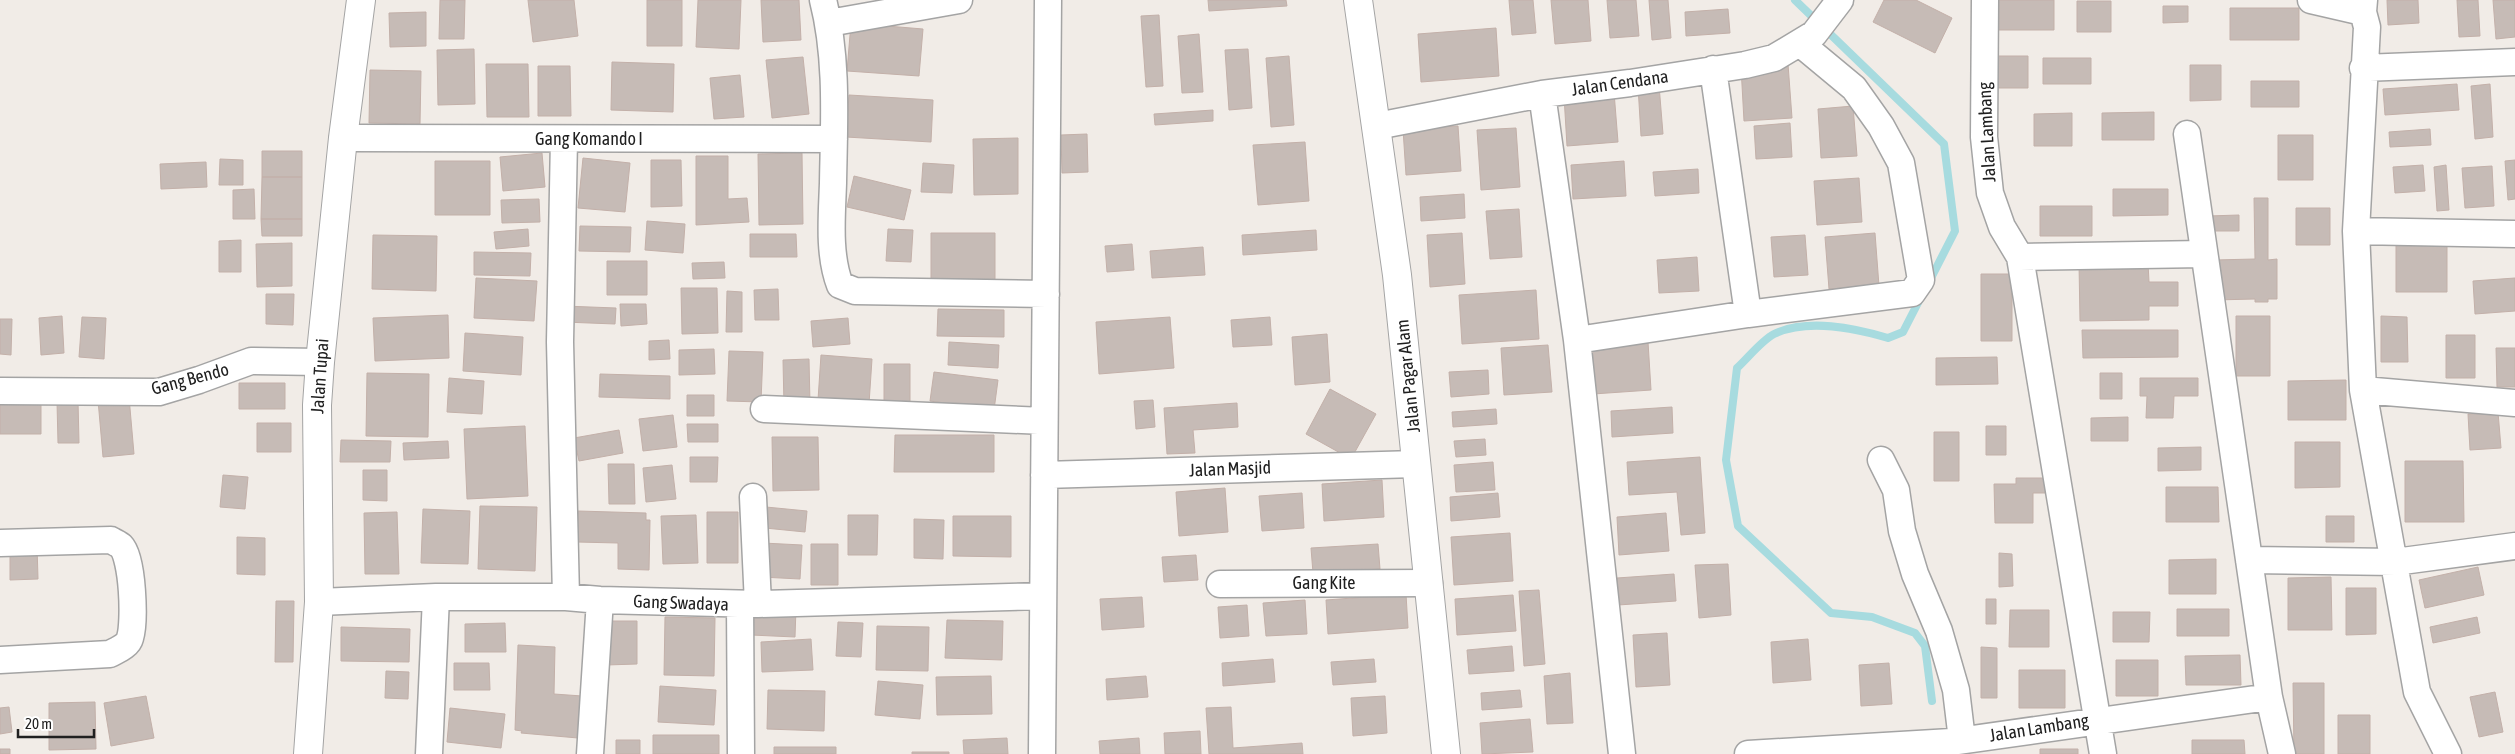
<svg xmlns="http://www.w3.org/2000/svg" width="2515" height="754" font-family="'Asap Condensed',sans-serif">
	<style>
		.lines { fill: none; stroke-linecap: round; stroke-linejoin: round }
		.stream { stroke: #a7dbdf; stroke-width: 8 }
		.building { fill: #c6bbb6; stroke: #c3b0a9 }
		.minor-casing { stroke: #a4a4a4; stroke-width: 29 }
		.tertiary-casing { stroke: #a4a4a4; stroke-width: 30 }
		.minor { stroke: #fff; stroke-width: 26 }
		.tertiary { stroke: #fff; stroke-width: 28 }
		.labels { text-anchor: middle; stroke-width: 5; stroke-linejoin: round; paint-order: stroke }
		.street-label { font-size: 18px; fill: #202020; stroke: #fff }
	</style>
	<rect width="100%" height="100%" fill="#f1ece7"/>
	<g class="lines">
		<!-- stream -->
		<path class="stream" d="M1795,0l149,144 11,87 -26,51
			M1921,297l-18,35 -15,6c-34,-10 -80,-20 -114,-4 -13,7 -26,24 -37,34l-11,92 12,66 93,87 41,4 43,16 10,13 7,55"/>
	</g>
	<!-- building -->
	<path class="building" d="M440,0h25l-1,39h-25z
		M528,0h46l4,36 -45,6z
		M647,0h35v46h-35z
		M698,0h43l-2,49 -43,-2z
		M761,0h38l2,40 -38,2z
		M1208,0h78l1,6 -78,5z
		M1509,0h24l3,33 -24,2z
		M1551,0h37l3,41 -36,3z
		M1607,0h29l3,36 -29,2z
		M1649,0h19l3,38 -19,2z
		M1884,0h32l36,18 -17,35 -62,-31z
		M1996,0h58v30h-58z
		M2387,0h31l1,23 -31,2z
		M2457,0h21l2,36 -21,1z
		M2493,0h22v37l-19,2z
		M2077,1h34v31h-34z
		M2163,6h25v16l-25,1z
		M2230,8h69v32h-69z
		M1728,9l2,24 -44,3 -1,-24z
		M426,12v34l-36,1 -1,-34z
		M1159,15l4,71 -17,1 -5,-71z
		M851,23l72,6 -4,47 -72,-5z
		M1496,28l3,48 -78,6 -3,-48z
		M1199,34l4,58 -21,1 -4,-57z
		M474,49l1,55 -37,1 -1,-55z
		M1248,49l4,59 -23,2 -4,-60z
		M1289,56l5,69 -23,2 -5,-69z
		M1997,56h31v32h-31z
		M803,57l6,57 -37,4 -6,-58z
		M2043,58h48v26h-48z
		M612,62l62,2 -1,48 -62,-2z
		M486,64h42l1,53h-42z
		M1788,64l4,54 -48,3 -3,-54z
		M2190,65h31v35l-31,1z
		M538,66h32l1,50h-33z
		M370,70l51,1 -1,53 -51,-1z
		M740,75l4,42 -30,2 -4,-41z
		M2251,81h48v26h-48z
		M2457,84l2,26 -74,5 -2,-26z
		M2490,84l3,53 -18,2 -4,-53z
		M1659,85l4,49 -22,2 -3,-50z
		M1614,92l4,50 -51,4 -3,-50z
		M849,95l84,5 -2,42 -85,-5z
		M1853,106l4,50 -36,2 -3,-49z
		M1213,110v11l-58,4 -1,-11z
		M2154,112v28h-52v-27z
		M2072,113v33h-38v-32z
		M1790,123l2,34 -36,2 -2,-33z
		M1458,126l3,45 -55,4 -3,-46z
		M1516,128l4,59 -39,3 -4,-60z
		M2430,129l1,16 -41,2 -1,-15z
		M1087,134l1,38 -26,1 -1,-38z
		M2278,135h35v45h-35z
		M1018,138v56l-44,1 -1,-56z
		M1305,142l4,59 -51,4 -5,-60z
		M262,151h40v26h-40z
		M542,153l3,34 -42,4 -3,-34z
		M802,153l1,71 -44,1 -1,-71z
		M696,156h32v43l19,-1 2,24 -53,3z
		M583,158l47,5 -5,49 -47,-4z
		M220,159l23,1v25h-24z
		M651,160h30l1,46 -31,1z
		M2515,160v39l-7,1 -3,-39z
		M435,161h55v54h-55z
		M1624,161l2,35 -53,3 -2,-34z
		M206,162l1,25 -46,2 -1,-25z
		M923,163l31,2 -2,28 -31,-1z
		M2423,165l2,26 -30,2 -2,-26z
		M2446,165l3,45 -12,1 -3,-44z
		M2492,166l2,40 -29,2 -3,-40z
		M1698,169l1,24 -44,3 -2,-24z
		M854,176l57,14 -7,30 -57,-13z
		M262,177h40v42h-41z
		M1859,178l3,44 -45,3 -3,-44z
		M254,189l1,30h-22v-29z
		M2113,189h55v26l-55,1z
		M1464,194l1,24 -44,3 -1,-24z
		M2254,198h14v62l9,-1v40h-9v3h-13v-3l-41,1v-40l41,-1z
		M539,199l1,23 -38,1 -1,-23z
		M2040,206h52v30h-52z
		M2296,208h34v37h-34z
		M1519,209l3,48 -32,2 -4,-48z
		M2239,215v16h-31v-15z
		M261,219h41v17h-40z
		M647,221l38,3 -2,29 -38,-3z
		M580,226l51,1 -1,25 -51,-1z
		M528,229l1,17 -33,3 -2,-17z
		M888,229l25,1 -2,32 -25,-1z
		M1316,230l1,20 -74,5 -1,-20z
		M931,233h64v55h-64z
		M1462,233l3,51 -35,3 -3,-52z
		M1875,233l4,53 -50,3 -4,-52z
		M750,234h46l1,23h-47z
		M373,235l64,1 -1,55 -64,-2z
		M1805,235l3,40 -34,2 -3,-40z
		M2396,239h51v53h-51z
		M241,240v32h-22v-31z
		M292,243v43l-35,1 -1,-43z
		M1132,244l2,26 -27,2 -2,-26z
		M1203,247l2,28 -53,3 -2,-27z
		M474,252l57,1 -1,23 -56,-1z
		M1697,257l2,34 -40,2 -2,-33z
		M607,261h40v34h-40z
		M724,262l1,16 -32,1 -1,-16z
		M2079,263h69l1,19h29v24h-29v14l-69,1z
		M1981,274h31v67h-31z
		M476,278l61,3 -3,40 -60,-3z
		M2515,278v33l-40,3 -2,-33z
		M681,288h36l1,45 -36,1z
		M778,289l1,31h-24l-1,-30z
		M1536,290l3,49 -77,5 -3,-49z
		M727,291l15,1v40h-16z
		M266,294h28l-1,31 -27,-1z
		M620,304h26l1,20 -26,2z
		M564,306l52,2 -1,16 -51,-2z
		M938,309l66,1v27l-67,-1z
		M448,315l1,43 -74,3 -2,-43z
		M62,316l2,37 -23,2 -2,-37z
		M2236,316h34v60h-34z
		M2381,316l26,1 1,45h-27z
		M82,317l24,1 -2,41 -25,-2z
		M1170,317l4,51 -75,6 -3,-52z
		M1270,317l2,28 -39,2 -2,-27z
		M848,318l2,26 -37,3 -2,-26z
		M0,319h12l-1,36 -11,-1z
		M2082,330h96v27l-95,1z
		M465,333l58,4 -2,38 -58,-4z
		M1327,334l3,48 -35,3 -3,-48z
		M2446,335h29v43h-29z
		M669,340l1,19 -21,1v-19z
		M949,342l50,3 -1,23 -50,-3z
		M1648,342l3,48 -58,4 -4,-48z
		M1548,345l4,47 -48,3 -3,-47z
		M2496,348h19v39h-18z
		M714,349l1,25 -36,1v-25z
		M729,351l34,1 -2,50 -34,-1z
		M821,355l51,4 -3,45 -51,-4z
		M1997,357l1,27 -62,1v-27z
		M809,359l1,46 -26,1 -1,-46z
		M884,364h26v43h-26z
		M1488,370l1,24 -38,3 -2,-25z
		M934,372l64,8 -4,30 -64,-9z
		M367,373l62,1 -1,63 -62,-1z
		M2100,373h22v26h-22z
		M600,374l70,2v23l-71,-2z
		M449,378l35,3 -2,33 -35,-2z
		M2140,378h58v18h-24l-1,22h-27l1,-22h-7z
		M2346,380v40h-58v-39z
		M239,383h46v26h-46z
		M1330,389l46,25 -25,45 -45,-25z
		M687,395h27v21h-27z
		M129,397l5,57 -31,3 -5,-57z
		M41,398v36h-41v-35z
		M1153,400l2,27 -19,2 -2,-28z
		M78,401l1,42h-21l-1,-41z
		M1237,403l1,24 -45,3 2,23 -28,1 -3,-46z
		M1672,407l1,26 -61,4 -1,-26z
		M1496,409l1,15 -44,3 -1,-15z
		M2498,412l3,36 -31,2 -2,-36z
		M673,415l4,32 -34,4 -4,-32z
		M2128,417v24h-37v-23z
		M257,423h34v29h-34z
		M687,424h31v18h-30z
		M525,426l3,70 -61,3 -3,-70z
		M1986,426h20v29h-20z
		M619,430l4,23 -44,8 -5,-23z
		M1934,432h25v49h-25z
		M895,435h99v37h-100z
		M772,437h46l1,53 -46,1z
		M1485,439l1,16 -30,2 -2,-16z
		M341,440l50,1 -1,21h-50z
		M448,441l1,17 -45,2 -1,-17z
		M2295,442h45v45l-45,1z
		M2201,447v23l-43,1v-23z
		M690,457h28l-1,25h-27z
		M1700,457l5,76 -24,2 -4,-43 -48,3 -2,-33z
		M2405,461h58l1,61h-59z
		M1493,462l2,28 -39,2 -2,-27z
		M608,464h26l1,40h-26z
		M672,465l4,34 -30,3 -3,-34z
		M363,470h24v31l-24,-1z
		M223,475l25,2 -3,32 -25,-2z
		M2016,478h34v15h-17v30h-38l-1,-39h22z
		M1382,480l2,37 -60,4 -2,-37z
		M2166,487h52l1,35h-53z
		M1225,488l3,44 -49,4 -3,-44z
		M1302,493l2,35 -42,3 -3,-35z
		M1498,493l2,24 -49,4 -1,-24z
		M480,506l57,1 -2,64 -57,-2z
		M766,507l41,4 -2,21 -40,-4z
		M423,509l47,2 -2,53 -47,-1z
		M578,511l68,2v7h4l-1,50 -31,-1v-26l-41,-1z
		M397,512l2,62h-34l-1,-61z
		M707,512h31v51h-31z
		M1666,513l3,38 -50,4 -2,-38z
		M696,515l2,48 -35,1 -2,-48z
		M848,515h30l-1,40h-29z
		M953,516h58v41l-58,-1z
		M2326,516h28v26h-28z
		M914,519l30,1 -1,39 -29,-1z
		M1510,533l3,48 -59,4 -3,-48z
		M237,537l28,1v37l-28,-1z
		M763,543l39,2 -2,34 -39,-2z
		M811,544h27v41h-27z
		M1378,544l2,25 -67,4 -2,-25z
		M10,545h27l1,34 -28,1z
		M1999,553l13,1 1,32 -14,1z
		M1196,555l2,25 -34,2 -2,-25z
		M2216,559v35h-47v-34z
		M1728,564l3,51 -32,3 -4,-53z
		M2478,567l6,28 -59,13 -6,-28z
		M1674,574l2,27 -58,4 -1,-27z
		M2331,577l1,53h-44v-52z
		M2346,588h30v46l-30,1z
		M1539,590l6,74 -21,2 -5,-75z
		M1406,594l2,34 -80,6 -2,-34z
		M1513,595l3,36 -59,4 -2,-36z
		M1142,597l2,30 -42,3 -2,-31z
		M1986,599h10v25h-10z
		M1305,600l2,34 -41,2 -3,-33z
		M276,601h18l-1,61h-18z
		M1247,605l2,31 -29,2 -2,-31z
		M752,606l44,2 -1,29 -44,-2z
		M2177,609h52v27h-52z
		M2010,610h39v37h-40z
		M2113,612h37l-1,30h-36z
		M665,617l50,1 -1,58 -50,-1z
		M2477,617l3,16 -47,10 -3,-16z
		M947,620l56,1 -1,39 -57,-2z
		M606,621h31v43l-31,1z
		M838,622l25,1 -2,34 -25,-1z
		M505,623l1,29h-41v-28z
		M877,626l52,1 -1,44 -52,-1z
		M341,627l69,2 -1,33 -68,-1z
		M1667,633l3,52 -34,2 -3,-52z
		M811,639l2,31 -51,2 -1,-30z
		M1808,639l3,41 -38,3 -2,-41z
		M518,645l37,2 -1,47 28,2 -4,42 -57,-5 1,-2 -7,-1z
		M1512,646l2,25 -45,3 -2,-24z
		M1981,647l16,1v50h-16z
		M2240,655l1,30h-55l-1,-29z
		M1273,659l2,23 -52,4 -1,-23z
		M1374,659l2,23 -43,3 -2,-23z
		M2116,660h42v36h-42z
		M454,663h35l1,27h-36z
		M1889,663l3,41 -31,2 -2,-41z
		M2019,670h46v38h-46z
		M386,671l23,1 -1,27 -23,-1z
		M1570,673l3,50 -26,1 -3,-48z
		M991,676l1,38 -55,1 -1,-38z
		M1146,676l2,21 -41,3 -1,-21z
		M878,681l45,4 -3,34 -45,-4z
		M2293,683h31v71h-30z
		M660,686l56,4 -2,35 -56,-3z
		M768,690l57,1 -1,40 -57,-2z
		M1520,690l2,17 -40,3 -1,-17z
		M2495,692l8,40 -24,5 -9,-40z
		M146,696l8,42 -43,8 -7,-43z
		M1385,696l2,37 -34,3 -2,-38z
		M95,702l1,47 -47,1v-47z
		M9,707l3,25 -12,2v-26z
		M1231,707l2,41 69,-5 1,11h-94l-3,-46z
		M450,708l55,6 -4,34 -54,-6z
		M2338,715h32v39h-32z
		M1530,719l3,33 -51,2 -2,-31z
		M1200,731l1,23h-36l-1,-21z
		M653,735h66v19h-66z
		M1007,738l1,16h-44l-1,-14z
		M1139,738l1,16h-40l-1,-13z
		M616,740h24v14h-24z
		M2192,740h52l1,14h-53z
		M774,747h62v7h-62z
		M0,749h10v5h-10z
		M2040,749h38v5h-38z
		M912,752h37v2h-37z"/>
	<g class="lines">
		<defs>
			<path id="minor" d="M823,0c15,58 11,123 10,183 -1,32 -5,71 7,102l15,6 191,3
				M1985,0l-1,137 6,56 12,34 18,30 83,497
				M2311,0l52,12
				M2364,0l-1,12 4,15 -11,204 7,159 54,302 31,62
				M829,23l130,-23
				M2363,68l152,-6
				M1542,94l35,246 45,414
				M1377,126l165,-32 88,-11 115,-18 29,-7 40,-24 26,-34
				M2187,134l82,563 13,57
				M343,138l491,1
				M564,139l-4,203 6,255
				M2356,231l159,3
				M2020,257l183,-3
				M1748,314l164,-21 9,-13 -20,-117 -20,-37 -27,-38 -53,-44
				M1577,340l171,-26 -35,-245
				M2363,390l152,13
				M0,391l159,1 40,-12 52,-19 69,1
				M764,409l280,12
				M1881,460l15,30 6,41 13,43 24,57 17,59 6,50
				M1044,475l372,-11
				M753,497l5,107
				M0,543l111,-3c3,2 8,4 10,6 12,12 14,76 9,92 -2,8 -13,12 -20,16l-110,6
				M2249,560l146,2 120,-16
				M1220,584l209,-1
				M319,602l117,-5h130l34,3 158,4 284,-8
				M740,604l1,150
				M429,754l7,-157
				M590,754l10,-154
				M1042,754l6,-754
				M1748,754l203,-12 318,-45"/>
			<path id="tertiary" d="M1358,0l39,275 49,479
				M308,754l11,-152 -2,-197 3,-43 23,-224 18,-138"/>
		</defs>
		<!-- minor casing -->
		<use href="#minor" class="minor-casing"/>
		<!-- tertiary casing -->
		<use href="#tertiary" class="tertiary-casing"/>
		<!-- minor -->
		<use href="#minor" class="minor"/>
		<!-- tertiary -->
		<use href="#tertiary" class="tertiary"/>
	</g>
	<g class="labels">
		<!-- street labels -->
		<g class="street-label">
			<text transform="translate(1620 83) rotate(-8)" y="6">Jalan Cendana</text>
			<text transform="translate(1987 132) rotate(-93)" y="6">Jalan Lambang</text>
			<text x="589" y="145">Gang Komando I</text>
			<text transform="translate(320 376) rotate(-86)" y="6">Jalan Tupai</text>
			<text transform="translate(1408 376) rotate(-96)" y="6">Jalan Pagar Alam</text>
			<text transform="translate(190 379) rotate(-15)" y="6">Gang Bendo</text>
			<text transform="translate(1230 469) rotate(-2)" y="6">Jalan Masjid</text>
			<text x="1324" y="589">Gang Kite</text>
			<text transform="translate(681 603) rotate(2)" y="6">Gang Swadaya</text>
			<text transform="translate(2039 728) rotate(-9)" y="6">Jalan Lambang</text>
		</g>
	</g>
	<!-- scale -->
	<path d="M18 729v8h76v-8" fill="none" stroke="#202020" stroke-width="2.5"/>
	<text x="25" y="729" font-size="15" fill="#202020" stroke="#ffffff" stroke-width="4" paint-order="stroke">20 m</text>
</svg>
